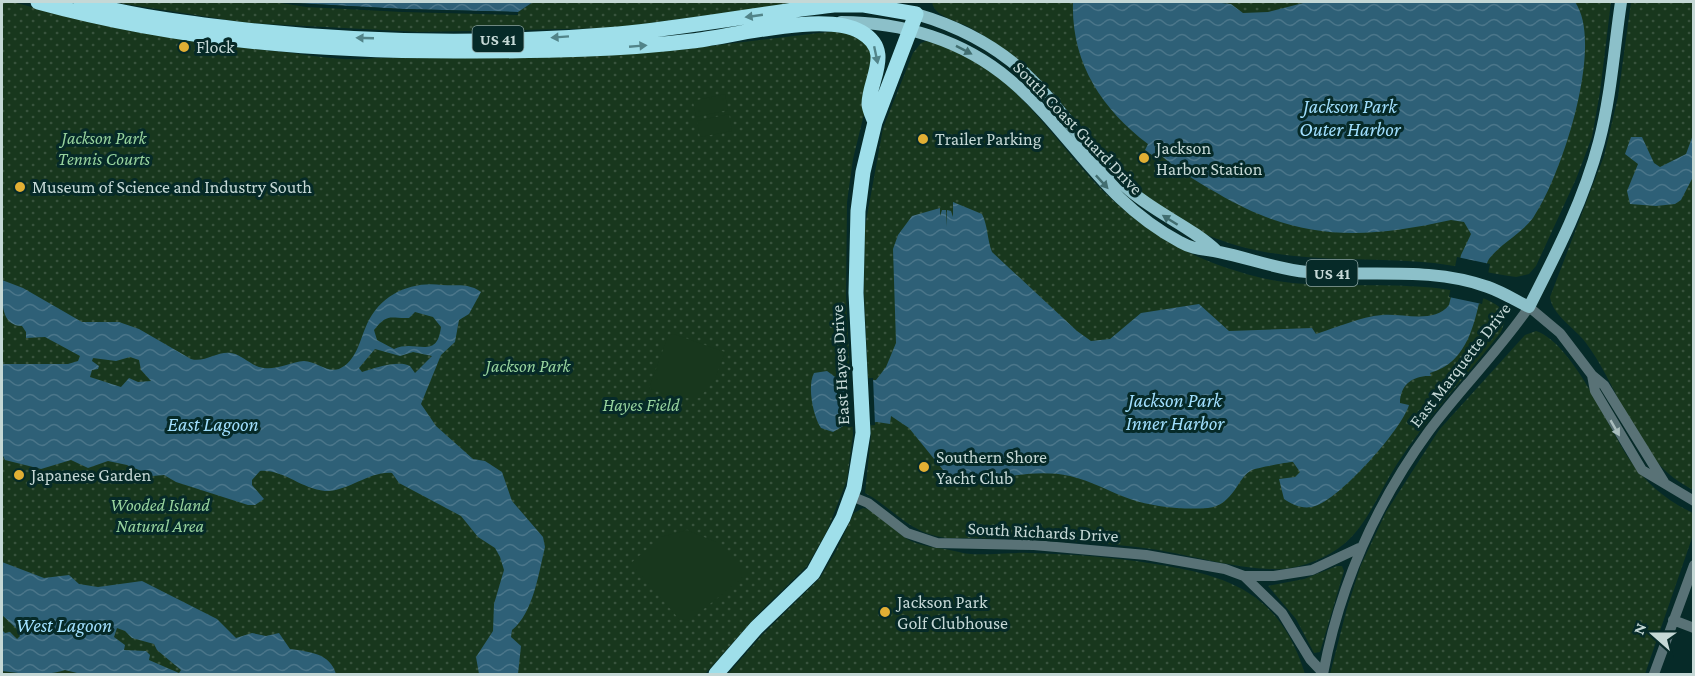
<svg xmlns="http://www.w3.org/2000/svg" width="1695" height="676" font-family="'Crimson Pro',serif">
	<style>
		.park { fill: url(#park-dots) }
		.pitch { fill: #18371d }
		.water { fill: url(#water-waves); fill-rule: evenodd }
		.pier { fill: #062a28 }
		.lines { fill: none; stroke-linecap: round; stroke-linejoin: round }
		.minor { stroke: #597276; stroke-width: 10 }
		.major { stroke: #8cc0c9; stroke-width: 12 }
		.highway { stroke: #9fdfea; stroke-width: 15 }
		.oneway { fill: #528489 }
		.oneway2 { fill: #426e70 }
		.oneway3 { fill: #aabebe }
		.poi-dot { fill: #e1af34; stroke: #062a28; stroke-width: 2 }
		.labels { text-anchor: middle; stroke-width: 6; stroke-linejoin: round; paint-order: stroke }
		.shield { fill: #062a28; stroke: #8ca4a2; stroke-width: 1.5 }
		.shield-label { font-size: 16px; font-weight: bold; fill: #c5d8d6 }
		.poi-label { font-size: 18px; fill: #c5d8d6; stroke: #062a28; text-anchor: start }
		.street-label { font-size: 18px; fill: #c5d8d6; stroke: #062a28 }
		.park-label { font-size: 18px; font-style: italic; fill: #97d39e; stroke: #062a28 }
		.water-label { font-size: 20px; font-style: italic; fill: #a0defd; stroke: #062a28 }
	</style>
	<defs>
		<pattern id="park-dots" width="8" height="8" patternUnits="userSpaceOnUse" patternTransform="scale(1.5)"><rect width="8" height="8" fill="#18371d"/><path d="M2 2h.1M6 6h.1" fill="none" stroke="#38533d" stroke-width="1.8" stroke-linecap="round"/></pattern>
		<pattern id="water-waves" width="16" height="10" patternUnits="userSpaceOnUse" patternTransform="scale(1.5)"><rect width="16" height="10" fill="#2e6077"/><path d="M0 5q4-4 8 0t8 0" fill="none" stroke="#4b768a"/></pattern>
	</defs>
	<rect width="100%" height="100%" fill="#062a28"/>
	<!-- park -->
	<path class="park" d="M2,2h11c92,26 177,41 272,50 31,4 59,10 91,6l231,-3 70,-5 159,-19h12l25,16 -7,59 -13,53 -6,43 -1,94 7,138 -6,46 -20,51 -20,35 -50,49 -52,59h-703z
		M112,2h164l127,7 115,3 15,-10h271l-190,26 -195,4 -172,-9z
		M932,2h679l-11,90 -8,45 -16,42 -40,87 -7,8 -13,3c-31,-4 -62,-13 -94,-15 -100,-7 -177,7 -266,-56 -53,-37 -81,-97 -129,-139 -18,-16 -38,-29 -60,-41 -9,-4 -20,-7 -28,-13 -4,-3 -6,-6 -7,-11z
		M1631,2h62v488c-13,-7 -26,-16 -36,-28 -30,-35 -43,-81 -71,-119 -10,-14 -34,-28 -36,-46l54,-141 14,-59z
		M927,41c81,18 123,97 177,151 38,37 85,66 136,80 22,7 44,11 67,12 48,4 161,-7 196,26l2,11 -4,11c-35,45 -74,85 -104,132 -17,26 -29,60 -53,80 -17,14 -40,23 -62,25 -38,2 -91,-14 -131,-20 -68,-9 -135,-11 -204,-11 -39,-5 -51,-28 -82,-45l6,-57 -7,-144 1,-65 18,-99 30,-75 8,-10z
		M1536,331c37,12 72,97 94,129 15,23 39,42 63,53v22l-48,139h-315l17,-66 14,-43 25,-53 53,-82 86,-95z
		M863,508c18,3 31,25 48,33 15,7 33,7 48,11 14,5 52,0 69,1 42,1 85,4 127,11 77,12 125,30 150,110h-577l34,-39 58,-57 16,-27 18,-38z
		M1337,566h5l2,5 -24,81 -6,1 -18,-34 -28,-33 36,-7z"/>
	<!-- pitch -->
	<path class="pitch" d="M725,94l3,16 -32,7 -3,-16z
		M729,114l3,17 -32,6 -3,-16z
		M674,334l51,18 -11,29 -15,17h-25l-25,-10 19,-52z
		M687,530l29,12 32,31 -59,48 -10,-2 -48,-56 30,-26z"/>
	<!-- water -->
	<path class="water" d="M277,2h256l-15,10 -115,-3z
		M1073,2h139l19,2 12,9 25,-1 39,-10h268c30,42 -14,176 -42,216 -12,16 -32,25 -44,41 -4,6 -5,18 -6,26 -8,36 -14,77 -53,88l1,3c-17,-1 -31,8 -31,27l9,2c-7,24 -69,94 -94,101 -11,4 -22,-1 -31,-7l-5,-20 16,-2 5,-5 -7,-10c-6,0 -36,6 -41,8 -14,6 -18,35 -44,38 -24,2 -55,-1 -78,-9 -20,-7 -38,-18 -60,-23 -38,-8 -76,4 -114,10l-47,-58 -18,-12 -1,8 -13,-2 -32,3 -12,7 -12,-4c-8,-12 -14,-42 -7,-55l13,-2 15,11 34,-2 10,-13 10,-24 -3,-94 5,-14 14,-19 28,-8v8l2,-6h4l1,17v-17l4,1 2,6v-15l29,12c6,12 5,25 10,38l85,79 14,10 19,-2 31,-26 58,-9 30,27 83,-3 4,6c22,-7 44,-17 66,-19 21,-2 52,9 67,-10l12,-50 10,-21 -7,-12 -13,-2c-90,20 -153,21 -234,-27 -21,-12 -44,-26 -60,-41l-5,3 -7,-5 3,-6c-47,-36 -77,-82 -75,-142z
		M1693,135v42l-12,23 -6,4 -19,2 -26,-2 -3,-13 11,-27 -13,-10 6,-17h11l12,26 6,4 26,-13z
		M2,280l21,8 59,34h37l20,7 52,30c14,4 26,-8 40,-6 12,2 21,14 33,15 13,2 27,-6 40,-7 12,0 23,12 35,8 18,-8 21,-30 28,-45 14,-30 44,-43 75,-39 15,1 27,-2 39,7l-12,22 -10,6 -4,22 -14,13 -20,49 15,22 37,33 12,2 17,11 10,29 31,36 2,10c-6,25 -12,67 -33,83l-1,7 10,9 -3,28h-39l-3,-17 17,-26 1,-27 10,-34 -4,-13 -5,-9 -17,-11 -17,-21 -62,-33 -7,-10c-23,-2 -44,19 -67,18 -24,-2 -42,-22 -65,-20l-8,9v5l12,14 -9,6h-7l-72,-23 -12,-7 -11,1 -26,-11 -19,-4 -20,7 -17,-8 -30,9 -36,-9 -3,-6v-90h66l10,-3 2,-5 -35,-19 -19,1v-6l-4,-6c-22,0 -20,-26 -20,-46zM415,312l18,5 8,10c-4,34 -25,12 -47,22l-17,-9 -3,-10c14,-18 17,-11 35,-12zM375,349l25,7 13,-4 19,4 -17,17 -5,-7c-12,-6 -35,2 -48,6l-3,-4zM130,357l9,3 2,10 10,11 -13,1 -9,-4 -8,9 -31,-10 2,-7 6,-1 1,-3 -7,-5 1,-3 23,3z
		M2,562l42,16 25,-3 10,9 19,3 44,-6 75,38 19,19 16,-5 14,3 13,-3 11,16c20,3 40,4 46,25h-255l-16,-4c-17,6 -44,4 -63,1v-41l3,3 5,-1 7,7 3,-3 -4,-8 -14,-13zM117,628l8,3 7,7 22,6 3,6 24,20 -2,3 -30,-13 1,-5 -4,-4 -22,-1 1,-5 -11,-8z"/>
	<!-- pier -->
	<path class="pier" d="M274,2l129,7 115,3v3l-115,-3 -96,-5z
		M1457,257l33,7 -8,40 -33,-7z
		M873,378l2,47 -27,2 -2,-48z"/>
	<g class="lines">
		<!-- minor -->
		<path class="minor" d="M1592,375l3,16 47,79 52,31
			M851,496l17,7 39,30 30,10 97,2 112,10 79,14 19,7h30l38,-6 47,-22
			M1244,576l38,37 28,46 13,14
			M1673,620l21,8
			M1323,674c17,-90 52,-169 106,-243 32,-43 70,-80 100,-124l31,26 32,42 12,10 60,97
			M1654,674l40,-109"/>
		<!-- major -->
		<path class="major" d="M916,14c45,13 87,35 120,70 32,33 56,72 90,103 28,26 65,39 92,65
			M841,22c61,0 122,18 169,58 63,53 91,120 170,162 14,8 24,7 39,10 30,6 57,17 88,20 60,5 123,-6 181,15 14,5 27,13 41,20 27,-53 55,-107 70,-165 12,-46 15,-93 22,-140"/>
		<!-- highway -->
		<path class="highway" d="M38,2c143,39 287,50 435,49 73,0 146,-1 219,-10 42,-5 134,-30 169,-9 33,19 8,47 8,72 0,5 4,13 6,18
			M81,2c51,14 104,21 156,27 126,14 255,16 381,5 72,-7 144,-21 216,-29h30l52,9 -41,108 -12,50 -5,39 -2,82 7,140 -9,55 -11,30 -30,55 -57,55 -40,46"/>
	</g>
	<!-- one-way arrows -->
	<defs><path id="oneway-solid" d="M-6-.8H1V-3.2L6.5 0L1 3.2V.8H-6Z" transform="scale(1.5)"/></defs>
	<g class="oneway">
		<use href="#oneway-solid" transform="translate(754 16) rotate(172)"/>
		<use href="#oneway-solid" transform="translate(560 37) rotate(176)"/>
		<use href="#oneway-solid" transform="translate(365 38) rotate(-178)"/>
		<use href="#oneway-solid" transform="translate(638 46) rotate(-5)"/>
		<use href="#oneway-solid" transform="translate(876 55) rotate(78)"/>
	</g>
	<g class="oneway2">
		<use href="#oneway-solid" transform="translate(964 50) rotate(27)"/>
		<use href="#oneway-solid" transform="translate(1102 182) rotate(47)"/>
		<use href="#oneway-solid" transform="translate(1170 220) rotate(-148)"/>
	</g>
	<use class="oneway3" href="#oneway-solid" transform="translate(1615 428) rotate(60)"/>
	<!-- markers -->
	<g class="poi-dot">
		<circle cx="184" cy="47" r="6"/>
		<circle cx="923" cy="139" r="6"/>
		<circle cx="1144" cy="158" r="6"/>
		<circle cx="20" cy="187" r="6"/>
		<circle cx="924" cy="467" r="6"/>
		<circle cx="19" cy="475" r="6"/>
		<circle cx="885" cy="612" r="6"/>
	</g>
	<g class="labels">
		<!-- shield labels -->
		<g class="shield">
			<rect x="472.5" y="26" width="51" height="26" rx="4.5"/>
			<rect x="1306.5" y="260" width="51" height="26" rx="4.5"/>
		</g>
		<g class="shield-label">
			<text x="498" y="45">US 41</text>
			<text x="1332" y="279">US 41</text>
		</g>
		<!-- poi labels -->
		<g class="poi-label">
			<text x="196" y="53">Flock</text>
			<text x="935" y="145">Trailer Parking</text>
			<text x="1156" y="154">Jackson<tspan x="1156" dy="21">Harbor Station</tspan></text>
			<text x="32" y="193">Museum of Science and Industry South</text>
			<text x="936" y="463">Southern Shore<tspan x="936" dy="21">Yacht Club</tspan></text>
			<text x="31" y="481">Japanese Garden</text>
			<text x="897" y="608">Jackson Park<tspan x="897" dy="21">Golf Clubhouse</tspan></text>
		</g>
		<!-- street labels -->
		<g class="street-label">
			<text transform="translate(1078 128) rotate(46)" y="6">South Coast Guard Drive</text>
			<text transform="translate(840 365) rotate(-93)" y="6">East Hayes Drive</text>
			<text transform="translate(1460 365) rotate(-52)" y="6">East Marquette Drive</text>
			<text transform="translate(1043 532) rotate(3)" y="6">South Richards Drive</text>
		</g>
		<!-- park labels -->
		<g class="park-label">
			<text x="104" y="144">Jackson Park<tspan x="104" dy="21">Tennis Courts</tspan></text>
			<text x="528" y="372">Jackson Park</text>
			<text x="641" y="411">Hayes Field</text>
			<text x="160" y="511">Wooded Island<tspan x="160" dy="21">Natural Area</tspan></text>
		</g>
		<!-- water labels -->
		<g class="water-label">
			<text x="1350" y="113">Jackson Park<tspan x="1350" dy="23">Outer Harbor</tspan></text>
			<text x="1175" y="407">Jackson Park<tspan x="1175" dy="23">Inner Harbor</tspan></text>
			<text x="213" y="431">East Lagoon</text>
			<text x="64" y="632">West Lagoon</text>
		</g>
	</g>
	<!-- border -->
	<rect width="1695" height="676" fill="none" stroke="#c5d8d6" stroke-width="6"/>
	<!-- north arrow -->
	<g transform="translate(1653 634) rotate(291)" stroke="#062a28" stroke-width="4.5" paint-order="stroke">
	<path d="M0-4.5L10 22L0 15L-10 22Z" fill="#c5d8d6"/>
	<text y="-9" font-size="16" font-weight="bold" text-anchor="middle" fill="#c5d8d6">N</text>
	</g>
</svg>
